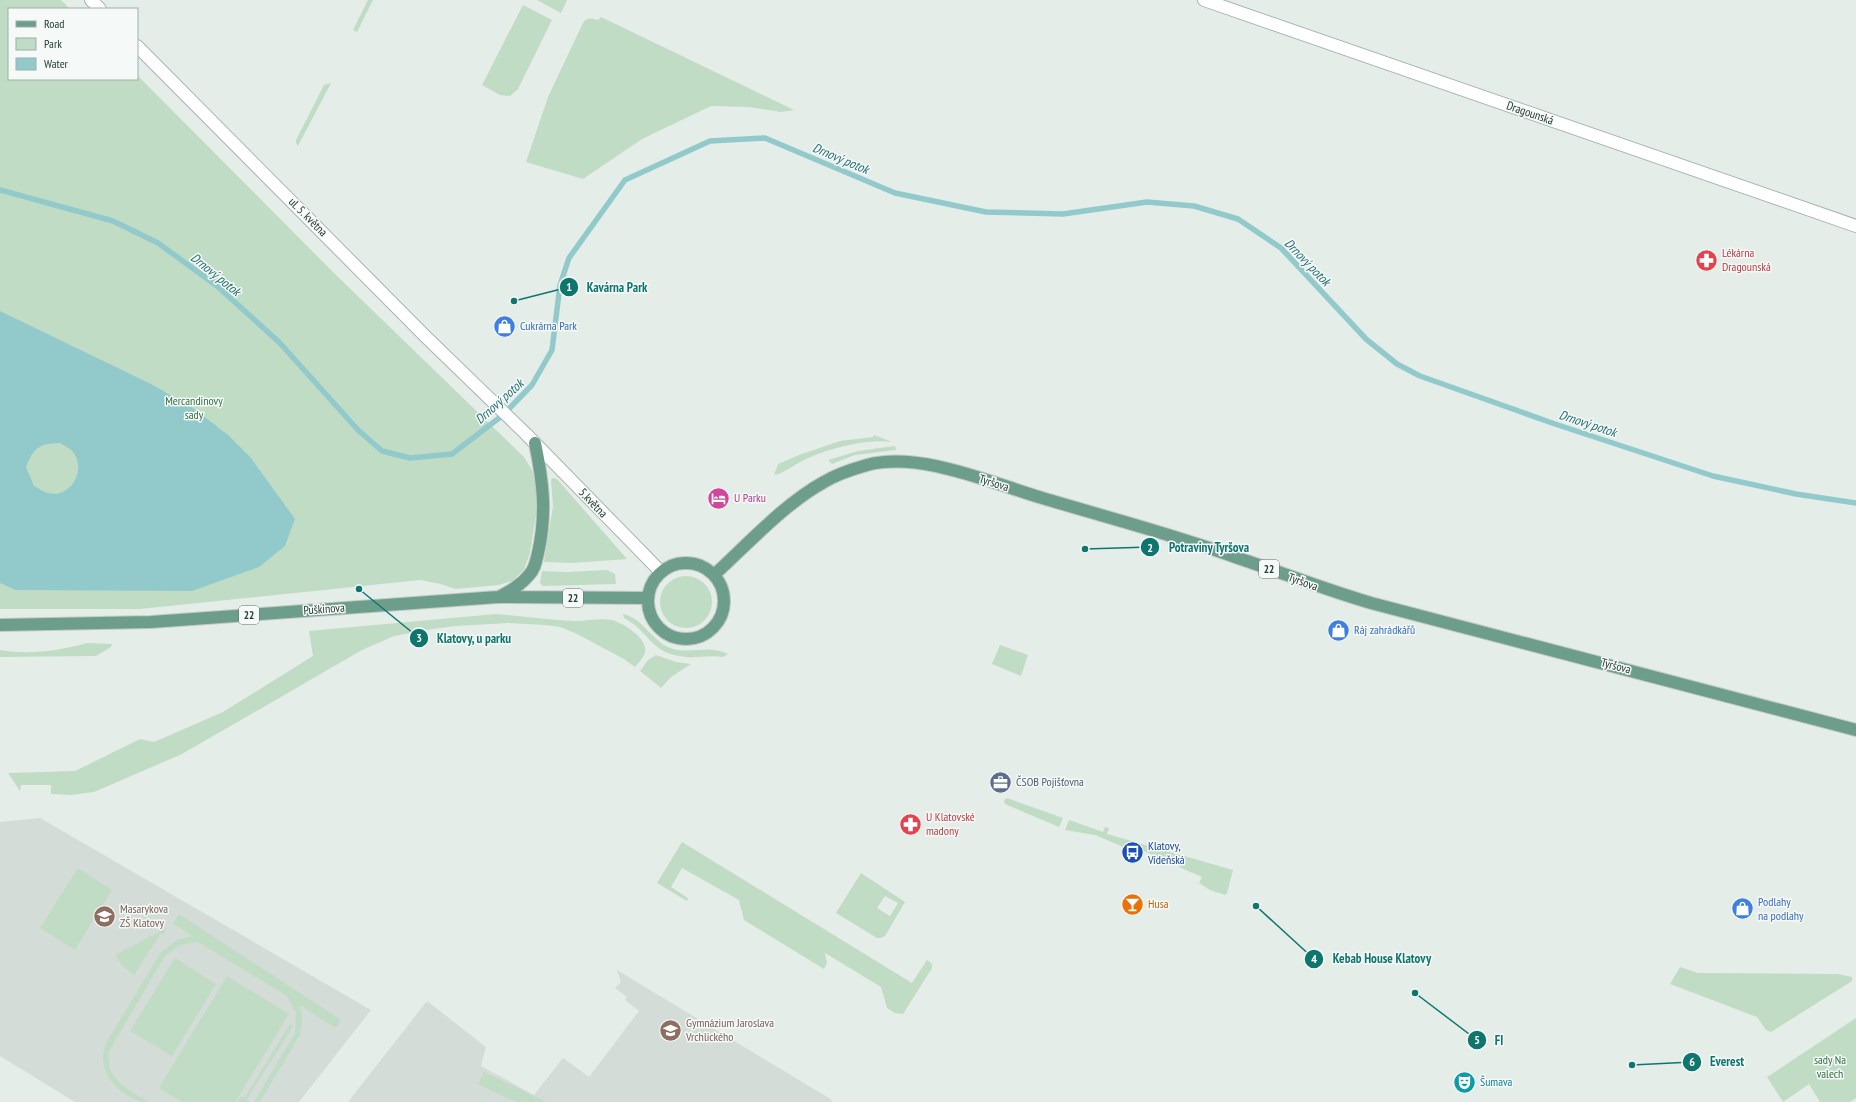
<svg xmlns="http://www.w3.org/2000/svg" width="1856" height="1102" font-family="'PT Sans Narrow',sans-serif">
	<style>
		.built { fill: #d3dcd7 }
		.green { fill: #c0dcc4; fill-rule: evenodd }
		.water { fill: #92cacc; fill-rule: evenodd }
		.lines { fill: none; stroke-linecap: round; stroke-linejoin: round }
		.stream { stroke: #92cacc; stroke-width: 5.5 }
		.minor-casing { stroke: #a8b5ae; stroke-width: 14 }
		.major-casing { stroke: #c2c9c6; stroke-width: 14 }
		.minor { stroke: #fff; stroke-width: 12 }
		.major { stroke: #6d9e8c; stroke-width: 12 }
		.labels { text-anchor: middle; stroke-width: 3; stroke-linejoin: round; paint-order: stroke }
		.shield { fill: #f5f9f7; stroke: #63756e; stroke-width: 1 }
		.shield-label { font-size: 11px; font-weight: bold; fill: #253d34 }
		.street-label { font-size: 12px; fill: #253d34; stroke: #f5f9f7 }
		.health-label { font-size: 12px; fill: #be3a42; stroke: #f5f9f7; text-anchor: start }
		.shop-label { font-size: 12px; fill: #366cbe; stroke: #f5f9f7; text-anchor: start }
		.park-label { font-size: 12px; fill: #337044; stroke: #f5f9f7 }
		.hotel-label { font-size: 12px; fill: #b23c85; stroke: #f5f9f7; text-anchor: start }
		.service-label { font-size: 12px; fill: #4e5e75; stroke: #f5f9f7; text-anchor: start }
		.transit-label { font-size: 12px; fill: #164399; stroke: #f5f9f7; text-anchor: start }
		.food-label { font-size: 12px; fill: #c56008; stroke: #f5f9f7; text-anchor: start }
		.education-label { font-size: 12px; fill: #785e54; stroke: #f5f9f7; text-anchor: start }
		.culture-label { font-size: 12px; fill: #0d838f; stroke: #f5f9f7; text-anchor: start }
		.water-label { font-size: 13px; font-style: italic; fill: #246f74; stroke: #f5f9f7 }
		.leader { fill: none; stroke: #0f766e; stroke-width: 1.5 }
		.callout-dot { fill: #0f766e; stroke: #f5f9f7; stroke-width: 1.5 }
		.mark-label { font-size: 12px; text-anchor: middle; font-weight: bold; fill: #fff }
		.callout-label { font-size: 13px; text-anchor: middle; font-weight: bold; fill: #0f766e; stroke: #f5f9f7; stroke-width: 3; stroke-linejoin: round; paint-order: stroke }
	</style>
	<rect width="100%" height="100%" fill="#e5ede8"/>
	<!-- built -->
	<path class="built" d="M40,818l331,192 -72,92h-224l-75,-46v-234z
		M617,970l215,130 -1,2h-483l79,-101 59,46 -5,19 53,29 29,-37 26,19 50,-66 -14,-11 2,-3 -12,-9 6,-6z"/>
	<!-- green -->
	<path class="green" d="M0,0h61l9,9h-61v70h128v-4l197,198 190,184 9,15 6,24 -9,57 -6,17 -12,11 -13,4 -44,4 -14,-5 -21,-4 -280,29h-140z
		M368,0h5l-16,32 -4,-2z
		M537,0h30l-6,13z
		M523,5l29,15 -34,69 -8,7 -10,-1 -18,-10z
		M601,17l193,93 -13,2 -32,-5 -38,-1 -69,33 -59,40 -57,-17 22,-65 35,-74c4,-6 8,-5 15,-3z
		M331,83l-33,63 -2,-3v-3l28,-55z
		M874,435l18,7c-25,-4 -66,7 -88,18 -9,4 -21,14 -30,15l4,-11 21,-9 41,-14 33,-4z
		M895,446l1,4 -41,5 -23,9 -4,-4 30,-9z
		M552,478l5,1 70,80 -55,4 -28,-1 9,-56 -2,-26z
		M607,570l8,4 1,10 -73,2 -3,-3 2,-12 24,1z
		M660 602a26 26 0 1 1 52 0a26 26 0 1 1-52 0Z
		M496,614c26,2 53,6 79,7 12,0 25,-3 37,-1 11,3 36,18 33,32 -1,6 -7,11 -10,15l-11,-8 -49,-26 -15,-6 -15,-2 -37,-2 -52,3 -30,4 -32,6 -32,14 -180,104 -88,38 -23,3 -20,-1v-9h-30l-1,6 -12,-18 67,-2 65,-32 14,3 69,-30 90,-56 -4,-25z
		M623,614c21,5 28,26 47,34 21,7 36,-4 58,6l-5,3c-13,-2 -25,1 -37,0 -28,-3 -31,-13 -49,-30 -4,-4 -9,-6 -13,-9z
		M87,643l25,1 -1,3 -15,9 -96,1v-7c29,5 58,1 87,-7z
		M1000,645l28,10 -7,21 -29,-12z
		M656,655l20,7 15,2 -20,13 -10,11 -21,-17 8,-11z
		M1007,798l56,20 -4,9 -54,-23 -1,-4z
		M1069,820l34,12 2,-5 4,1 -2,6 126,36 -6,23 -2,2 -15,-5 -11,-7 3,-6 -23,-10 2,-6 -11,-3 -2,3 -4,-2 -1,1 -25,-12 -3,4 -40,-17 -30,-5z
		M682,842l230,141 15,-23 5,4v4l-29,46 -8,-1 -8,-5 -6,-21 -56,-34 2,10 -3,6 -80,-49 -5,-20 -57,-32 -11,19 17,11 -1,3 -30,-18z
		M78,868l34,22 -37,60 -35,-22z
		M861,873l44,29 -20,34 -4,2h-4l-41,-25zM885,896l13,7 -8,13 -13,-8z
		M179,914l162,106 -5,8 -36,-23 2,14 -2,16 -40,67h-6l41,-69 1,-21 -9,-16 -89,-54 -18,3 -15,11 -56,95c-4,28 19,38 39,51 -10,0 -14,-3 -23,-8 -18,-13 -27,-30 -19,-51l55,-91 16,-12 15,-4 -19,-13z
		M162,928l3,3 -1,3h-4l-26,41 -11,-9 -8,-11 44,-23 1,-3z
		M175,958l41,26 -44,72 -42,-25z
		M1680,967l18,6 140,1 14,3v4l-81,51 -5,-2 -9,-13 -87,-33z
		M227,976l62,38 -54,88h-53l-23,-14z
		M1856,1018v80l-6,4h-30l-11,-18 -26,18 -16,-25z
		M290,1024l3,2 -46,73 3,3h-13l4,-6 4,1z
		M484,1072l60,29 2,1h-30l-38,-18z"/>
	<!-- water -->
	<path class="water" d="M0,311l151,73 42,24 35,27 23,23 44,61 -10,27 -26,21 -67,24 -177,-1 -15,-7zM60,443c4,3 10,5 13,9 14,17 -2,47 -25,41 -5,-1 -10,-5 -14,-7l-8,-19c8,-20 13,-23 34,-24z"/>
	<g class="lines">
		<!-- stream -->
		<path class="stream" d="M0,190l113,31 45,22 59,43 62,56 79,88 24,21 28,7 42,-4 51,-39 29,-30 20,-35 8,-65 9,-27 56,-78 85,-39 55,-3 130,55 91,19 77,2 84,-12 47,4 44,13 43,29 85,91 31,25 23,12 135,48 158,52 83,18 60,9"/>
		<defs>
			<path id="minor" d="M91,0l9,9
				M1204,0l652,226
				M137,46l289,291 100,97 135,138"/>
			<path id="major" d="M648 601a38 38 0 1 1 76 0a38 38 0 1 1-76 0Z
				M714,575c34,-31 70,-71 110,-93 13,-8 29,-13 43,-17 52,-14 122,17 172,32 66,20 134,37 199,61 45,15 88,32 133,45l485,127
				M499,597c11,-6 22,-12 30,-22 6,-6 7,-14 9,-22 9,-40 5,-71 -3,-110
				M0,625l151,-3 347,-25 150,1"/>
		</defs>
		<!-- minor casing -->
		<use href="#minor" class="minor-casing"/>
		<!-- major casing -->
		<use href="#major" class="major-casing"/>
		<!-- minor -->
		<use href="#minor" class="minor"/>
		<!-- major -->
		<use href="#major" class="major"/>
	</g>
	<!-- icons -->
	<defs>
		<symbol id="pharmacy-disc" viewBox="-11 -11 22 22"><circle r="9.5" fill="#e0444e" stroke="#f5f9f7"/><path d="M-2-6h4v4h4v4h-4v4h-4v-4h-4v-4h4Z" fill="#fff"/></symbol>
		<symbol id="shop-disc" viewBox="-11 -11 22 22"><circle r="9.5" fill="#3f7fe0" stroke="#f5f9f7"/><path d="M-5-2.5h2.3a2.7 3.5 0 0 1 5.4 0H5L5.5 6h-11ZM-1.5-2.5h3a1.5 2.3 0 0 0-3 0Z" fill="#fff"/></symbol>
		<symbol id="hotel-disc" viewBox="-11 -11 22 22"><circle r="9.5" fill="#d1479c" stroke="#f5f9f7"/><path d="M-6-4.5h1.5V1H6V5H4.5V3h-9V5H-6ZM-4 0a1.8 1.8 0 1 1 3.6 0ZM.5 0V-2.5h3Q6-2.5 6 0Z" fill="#fff"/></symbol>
		<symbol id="office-disc" viewBox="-11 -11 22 22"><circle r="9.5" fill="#5c6f8a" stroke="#f5f9f7"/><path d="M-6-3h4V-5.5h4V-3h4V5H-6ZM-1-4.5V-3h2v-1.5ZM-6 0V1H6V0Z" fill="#fff"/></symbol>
		<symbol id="bus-disc" viewBox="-11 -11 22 22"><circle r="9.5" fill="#1a4fb4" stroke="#f5f9f7"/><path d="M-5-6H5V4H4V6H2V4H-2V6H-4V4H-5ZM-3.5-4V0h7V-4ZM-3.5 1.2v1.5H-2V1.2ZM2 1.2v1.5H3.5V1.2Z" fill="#fff"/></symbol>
		<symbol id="bar-disc" viewBox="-11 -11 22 22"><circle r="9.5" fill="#e8710a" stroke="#f5f9f7"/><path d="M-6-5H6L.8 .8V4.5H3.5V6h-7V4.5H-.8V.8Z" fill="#fff"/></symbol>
		<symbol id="school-disc" viewBox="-11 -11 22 22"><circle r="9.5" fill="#8d6e63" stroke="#f5f9f7"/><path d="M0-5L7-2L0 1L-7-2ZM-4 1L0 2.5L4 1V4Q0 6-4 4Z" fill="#fff"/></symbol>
		<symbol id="theatre-disc" viewBox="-11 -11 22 22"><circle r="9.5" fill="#0f9aa8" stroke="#f5f9f7"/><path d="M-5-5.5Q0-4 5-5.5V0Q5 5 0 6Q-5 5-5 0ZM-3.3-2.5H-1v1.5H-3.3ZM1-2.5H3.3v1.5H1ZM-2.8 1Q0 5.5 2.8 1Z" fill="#fff"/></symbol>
	</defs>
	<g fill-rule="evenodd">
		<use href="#pharmacy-disc" x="1694" y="248" width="25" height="25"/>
		<use href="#shop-disc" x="492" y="314" width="25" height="25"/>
		<use href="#hotel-disc" x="706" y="486" width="25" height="25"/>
		<use href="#shop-disc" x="1326" y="618" width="25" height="25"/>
		<use href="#office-disc" x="988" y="770" width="25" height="25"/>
		<use href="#pharmacy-disc" x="898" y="812" width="25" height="25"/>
		<use href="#bus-disc" x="1120" y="840" width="25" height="25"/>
		<use href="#bar-disc" x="1120" y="892" width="25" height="25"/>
		<use href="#shop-disc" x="1730" y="896" width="25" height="25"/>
		<use href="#school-disc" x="92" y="904" width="25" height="25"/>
		<use href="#school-disc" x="658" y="1018" width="25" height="25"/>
		<use href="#theatre-disc" x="1452" y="1070" width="25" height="25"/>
	</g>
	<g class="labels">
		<!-- shield labels -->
		<g class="shield">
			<rect x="1259" y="560" width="20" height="18" rx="3"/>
			<rect x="563" y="589" width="20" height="18" rx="3"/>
			<rect x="239" y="606" width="20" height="18" rx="3"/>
		</g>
		<g class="shield-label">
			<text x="1269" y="573">22</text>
			<text x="573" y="602">22</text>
			<text x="249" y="619">22</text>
		</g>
		<!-- street labels -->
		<g class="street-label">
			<text transform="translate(1530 113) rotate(19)" y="4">Dragounská</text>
			<text transform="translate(308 217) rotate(45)" y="4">ul. 5. května</text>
			<text transform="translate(994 483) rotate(17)" y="4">Tyršova</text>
			<text transform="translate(593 503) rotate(46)" y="4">5.května</text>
			<text transform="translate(1303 582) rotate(20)" y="4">Tyršova</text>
			<text transform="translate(324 609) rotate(-4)" y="4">Puškinova</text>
			<text transform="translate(1616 666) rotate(15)" y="4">Tyršova</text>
		</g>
		<!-- health labels -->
		<g class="health-label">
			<text x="1722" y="257">Lékárna<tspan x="1722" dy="14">Dragounská</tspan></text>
			<text x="926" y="821">U Klatovské<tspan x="926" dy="14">madony</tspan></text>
		</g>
		<!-- shop labels -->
		<g class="shop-label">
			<text x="520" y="330">Cukrárna Park</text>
			<text x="1354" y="634">Ráj zahrádkářů</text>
			<text x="1758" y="906">Podlahy<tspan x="1758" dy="14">na podlahy</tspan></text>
		</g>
		<!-- park labels -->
		<g class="park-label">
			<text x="194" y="405">Mercandinovy<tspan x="194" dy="14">sady</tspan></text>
			<text x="1830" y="1064">sady Na<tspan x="1830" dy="14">valech</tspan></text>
		</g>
		<!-- hotel labels -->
		<g class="hotel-label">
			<text x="734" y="502">U Parku</text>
		</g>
		<!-- service labels -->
		<g class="service-label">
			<text x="1016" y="786">ČSOB Pojišťovna</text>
		</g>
		<!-- transit labels -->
		<g class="transit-label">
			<text x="1148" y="850">Klatovy,<tspan x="1148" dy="14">Vídeňská</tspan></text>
		</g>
		<!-- food labels -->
		<g class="food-label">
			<text x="1148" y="908">Husa</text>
		</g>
		<!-- education labels -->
		<g class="education-label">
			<text x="120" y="913">Masarykova<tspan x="120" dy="14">ZŠ Klatovy</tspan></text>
			<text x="686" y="1027">Gymnázium Jaroslava<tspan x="686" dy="14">Vrchlického</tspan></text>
		</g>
		<!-- culture labels -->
		<g class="culture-label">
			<text x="1480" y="1086">Šumava</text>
		</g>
		<!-- water labels -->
		<g class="water-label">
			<text transform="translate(841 158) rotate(23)" y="5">Drnový potok</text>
			<text transform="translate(1308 262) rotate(46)" y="5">Drnový potok</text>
			<text transform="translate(216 274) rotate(39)" y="5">Drnový potok</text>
			<text transform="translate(499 401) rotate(-42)" y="5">Drnový potok</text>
			<text transform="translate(1588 423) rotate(18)" y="5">Drnový potok</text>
		</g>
	</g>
	<!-- callouts -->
	<path class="leader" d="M514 301L569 287M1085 549L1150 547M359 589L419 638M1256 906L1314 959M1415 993L1477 1040M1632 1065L1692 1062"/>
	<g class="callout-dot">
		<circle cx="514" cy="301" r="4"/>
		<circle cx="1085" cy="549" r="4"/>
		<circle cx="359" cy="589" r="4"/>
		<circle cx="1256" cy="906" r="4"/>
		<circle cx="1415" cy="993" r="4"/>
		<circle cx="1632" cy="1065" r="4"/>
		<circle cx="569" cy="287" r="10"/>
		<circle cx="1150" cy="547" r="10"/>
		<circle cx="419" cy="638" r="10"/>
		<circle cx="1314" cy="959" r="10"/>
		<circle cx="1477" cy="1040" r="10"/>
		<circle cx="1692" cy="1062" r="10"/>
	</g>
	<g class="mark-label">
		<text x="569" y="291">1</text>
		<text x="1150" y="552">2</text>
		<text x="419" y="642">3</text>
		<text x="1314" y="963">4</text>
		<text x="1477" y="1044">5</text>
		<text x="1692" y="1066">6</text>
	</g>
	<g class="callout-label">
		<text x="617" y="292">Kavárna Park</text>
		<text x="1209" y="552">Potraviny Tyršova</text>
		<text x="474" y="643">Klatovy, u parku</text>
		<text x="1382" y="963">Kebab House Klatovy</text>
		<text x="1499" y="1045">FI</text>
		<text x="1727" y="1066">Everest</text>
	</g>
	<!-- legend -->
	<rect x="8" y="8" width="130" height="72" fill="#f5f9f7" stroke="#a2aea9"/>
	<rect x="16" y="21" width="20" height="6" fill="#6d9e8c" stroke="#a2aea9"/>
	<text x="44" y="28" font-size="12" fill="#253d34">Road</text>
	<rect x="16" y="38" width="20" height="12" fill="#c0dcc4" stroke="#a2aea9"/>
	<text x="44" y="48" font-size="12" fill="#253d34">Park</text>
	<rect x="16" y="58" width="20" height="12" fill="#92cacc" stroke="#a2aea9"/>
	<text x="44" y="68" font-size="12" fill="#253d34">Water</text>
</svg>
